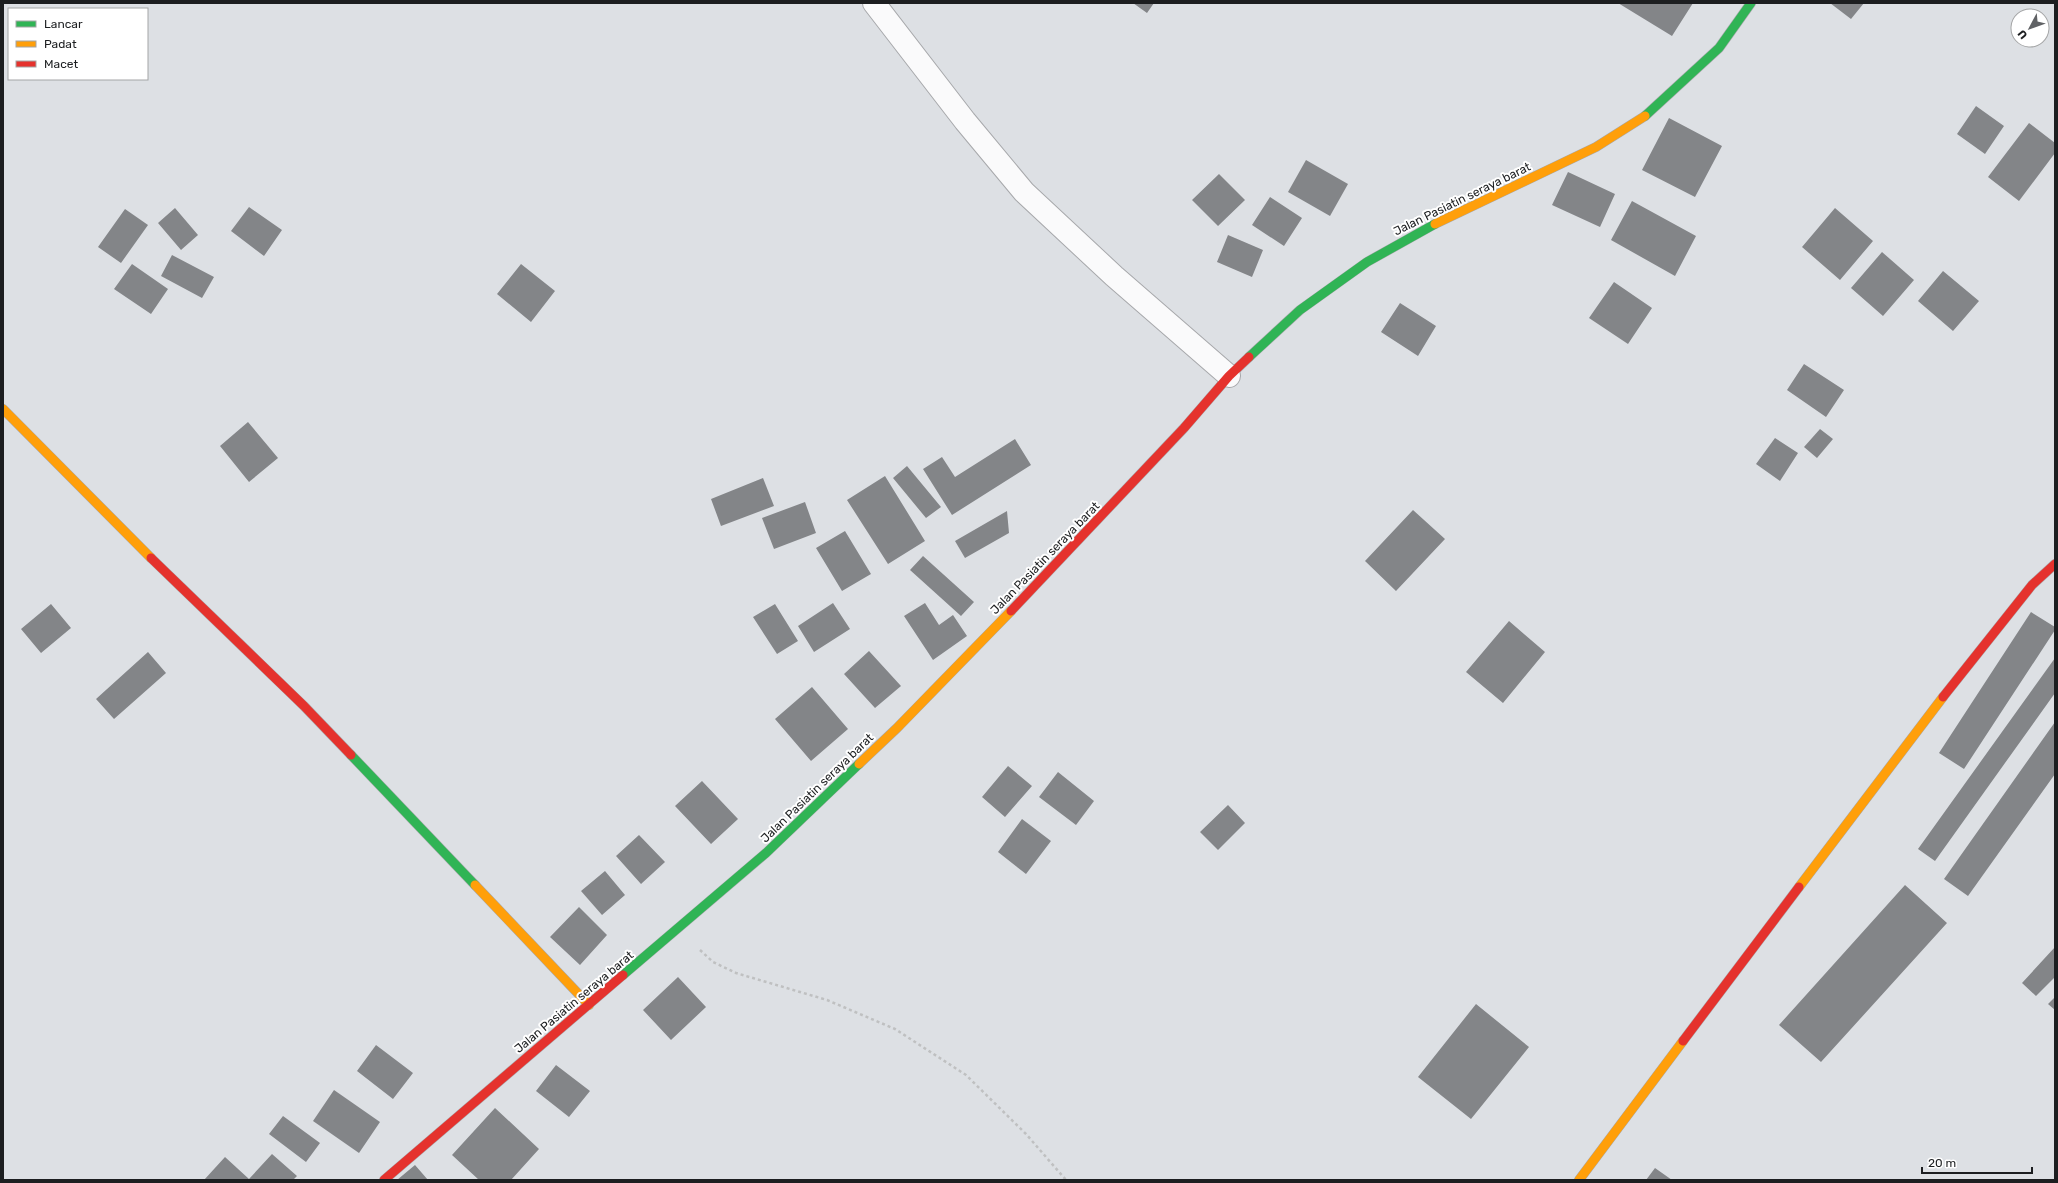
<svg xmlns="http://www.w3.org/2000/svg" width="2058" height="1183" font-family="Rubik,sans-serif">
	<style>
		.building { fill: #838588 }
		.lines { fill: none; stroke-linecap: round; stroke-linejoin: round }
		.street-casing { stroke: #a7a8ab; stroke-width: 24 }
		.fast-casing { stroke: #a7a8ab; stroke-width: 10 }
		.slow-casing { stroke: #a7a8ab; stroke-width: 10 }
		.jam-casing { stroke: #a7a8ab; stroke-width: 10 }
		.path { stroke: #bfc0c1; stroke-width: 2.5; stroke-dasharray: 3 3; stroke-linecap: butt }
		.street { stroke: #fafafb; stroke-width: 22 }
		.fast { stroke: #30b455; stroke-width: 9 }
		.slow { stroke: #ff9f0a; stroke-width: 9 }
		.jam { stroke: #e5322d; stroke-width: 9 }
		.labels { text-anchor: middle; stroke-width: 4; stroke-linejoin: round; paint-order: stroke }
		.street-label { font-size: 12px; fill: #1c1e20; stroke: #fff }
	</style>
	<rect width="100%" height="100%" fill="#dde0e4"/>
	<!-- building -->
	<path class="building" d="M1133,3h21l-7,10z
		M1618,3h75l-21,33z
		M1830,3h34l-13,16z
		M1976,106l28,20 -19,28 -28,-20z
		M1669,118l53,28 -27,51 -53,-27z
		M2029,123l26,20v10l-36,48 -31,-24z
		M1306,160l42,24 -18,32 -42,-24z
		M1568,172l47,22 -15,33 -48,-22z
		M1219,174l26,26 -27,26 -26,-26z
		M1270,197l32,21 -18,28 -32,-21z
		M1632,201l64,35 -21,40 -64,-36z
		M249,207l33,23 -18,26 -33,-25z
		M175,208l23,27 -17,15 -23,-27z
		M1835,208l38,33 -33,39 -38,-33z
		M125,209l23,16 -27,38 -23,-16z
		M1228,235l35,15 -11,27 -35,-15z
		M1882,252l32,28 -31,36 -32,-28z
		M172,255l42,22 -12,21 -41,-22z
		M132,264l36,25 -17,25 -37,-25z
		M521,264l34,27 -24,31 -34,-28z
		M1943,271l36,30 -26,30 -35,-30z
		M1614,282l38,26 -24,36 -39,-26z
		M1400,303l36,23 -18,30 -37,-24z
		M1804,364l40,26 -18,27 -39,-27z
		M248,422l30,36 -29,24 -29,-36z
		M1820,429l13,10 -16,19 -13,-11z
		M1775,438l23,15 -18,28 -24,-17z
		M1015,439l16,26 -79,50 -29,-46 19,-12 13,20z
		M907,466l34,41 -15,11 -33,-40z
		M885,476l40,65 -37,23 -41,-64z
		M763,478l11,28 -53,20 -10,-27z
		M805,502l11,31 -42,16 -12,-31z
		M1413,510l32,29 -49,52 -31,-30z
		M1007,511l2,22 -44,25 -10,-17z
		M845,531l26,43 -29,17 -26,-43z
		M923,556l51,46 -13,14 -51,-46z
		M833,603l17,26 -36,23 -16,-26z
		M925,603l14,22 14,-10 14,21 -34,24 -29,-44z
		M51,604l20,24 -30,25 -20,-24z
		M775,604l23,37 -21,13 -24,-37z
		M2031,612l24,15v3l-91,139 -25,-16z
		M1509,621l36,31 -42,51 -37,-31z
		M869,651l32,35 -26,22 -31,-34z
		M148,652l18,21 -52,46 -18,-20z
		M2055,658v35l-120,168 -17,-12z
		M812,687l36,42 -37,32 -36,-42z
		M2055,722v52l-87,122 -24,-17z
		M1008,766l24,20 -27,31 -23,-20z
		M1058,772l36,29 -18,24 -37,-28z
		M702,781l36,38 -27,25 -36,-38z
		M1228,805l17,18 -27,27 -18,-18z
		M1022,819l29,22 -25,33 -28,-22z
		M639,835l26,27 -24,22 -25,-28z
		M605,871l20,24 -23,20 -21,-24z
		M1905,885l42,38 -126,139 -42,-37z
		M579,907l28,28 -27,30 -30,-28z
		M2055,947v30l-19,19 -14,-13z
		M678,977l28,30 -35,33 -28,-30z
		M2055,997v13l-7,-6z
		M1476,1004l53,43 -58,72 -53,-42z
		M376,1045l37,28 -20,26 -36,-28z
		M556,1065l34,26 -21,26 -33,-26z
		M334,1090l46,32 -21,31 -46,-32z
		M495,1108l44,41 -28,31h-32l-27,-25z
		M283,1116l37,27 -14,19 -37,-28z
		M272,1154l25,22 -4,4h-89l21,-23 24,22z
		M415,1165l13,15h-31z
		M1655,1168l17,12h-26z"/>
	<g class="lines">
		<defs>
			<path id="street" d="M874,3l91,118 59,71 90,84 115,100"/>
			<path id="fast" d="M1645,116l74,-68 32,-45
				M1249,357l51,-47 67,-48 68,-38
				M351,755l124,130
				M623,975l143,-122 93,-89"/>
			<path id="slow" d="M1435,224l161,-77 49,-31
				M3,409l148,149
				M859,764l38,-36 114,-117
				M475,885l114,120
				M1799,887l144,-190
				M1579,1180l104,-139"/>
			<path id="jam" d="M151,558l153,148 47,49
				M1011,611l173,-183 45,-52 20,-19
				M1943,697l89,-112 23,-21
				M1683,1041l116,-154
				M384,1180l239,-205"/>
		</defs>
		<!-- street casing -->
		<use href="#street" class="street-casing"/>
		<!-- fast casing -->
		<use href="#fast" class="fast-casing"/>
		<!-- slow casing -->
		<use href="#slow" class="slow-casing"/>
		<!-- jam casing -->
		<use href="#jam" class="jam-casing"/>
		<!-- path -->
		<path class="path" d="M700,950l13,12 23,11 91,27 68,29 71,46 60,59 40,46"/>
		<!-- street -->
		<use href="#street" class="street"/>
		<!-- fast -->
		<use href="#fast" class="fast"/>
		<!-- slow -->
		<use href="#slow" class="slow"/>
		<!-- jam -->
		<use href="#jam" class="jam"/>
	</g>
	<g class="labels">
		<!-- street labels -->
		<g class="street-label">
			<text transform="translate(1462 199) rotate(-26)" y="4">Jalan Pasiatin seraya barat</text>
			<text transform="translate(1045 558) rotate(-46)" y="4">Jalan Pasiatin seraya barat</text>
			<text transform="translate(817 788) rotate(-44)" y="4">Jalan Pasiatin seraya barat</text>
			<text transform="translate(574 1002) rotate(-40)" y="4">Jalan Pasiatin seraya barat</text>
		</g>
	</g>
	<!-- border -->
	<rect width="2058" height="1183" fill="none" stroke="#1c1e20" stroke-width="8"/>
	<!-- legend -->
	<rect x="8" y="8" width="140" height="72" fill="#ffffff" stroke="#a4a5a6"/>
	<rect x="16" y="21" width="20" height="6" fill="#30b455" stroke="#a4a5a6"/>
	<text x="44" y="28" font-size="12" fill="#1c1e20">Lancar</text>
	<rect x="16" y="41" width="20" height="6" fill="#ff9f0a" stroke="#a4a5a6"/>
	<text x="44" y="48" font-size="12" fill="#1c1e20">Padat</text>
	<rect x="16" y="61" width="20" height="6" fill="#e5322d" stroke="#a4a5a6"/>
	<text x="44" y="68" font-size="12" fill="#1c1e20">Macet</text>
	<!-- north arrow -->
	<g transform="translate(2030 28) rotate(229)"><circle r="19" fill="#ffffff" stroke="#a4a5a6"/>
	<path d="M0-3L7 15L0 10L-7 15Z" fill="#606265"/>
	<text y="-6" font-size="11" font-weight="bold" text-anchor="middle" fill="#1c1e20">U</text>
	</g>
	<!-- scale -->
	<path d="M1922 1167v6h110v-6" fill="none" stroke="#1c1e20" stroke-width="2"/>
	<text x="1928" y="1167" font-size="12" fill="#1c1e20" stroke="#ffffff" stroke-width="3" paint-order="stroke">20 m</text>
</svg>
